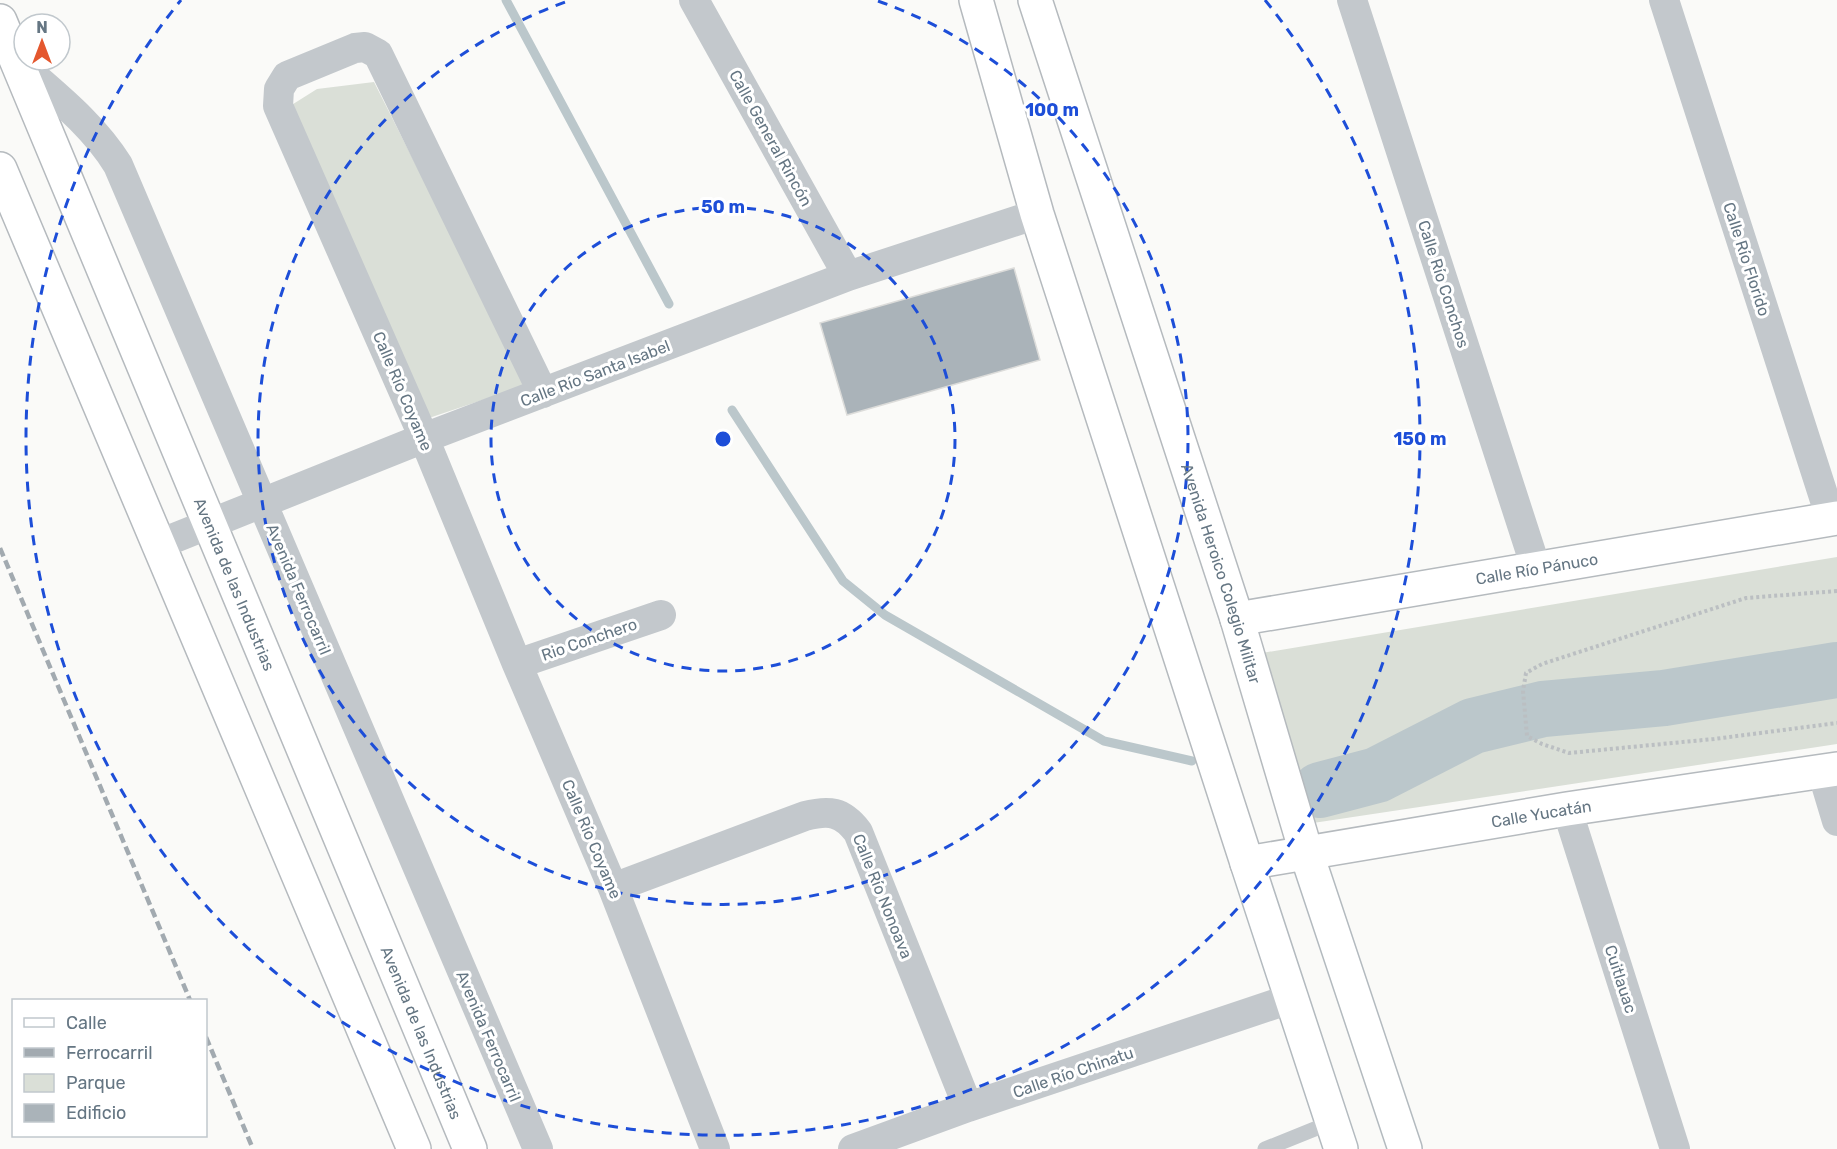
<svg xmlns="http://www.w3.org/2000/svg" width="1837" height="1149" font-family="Rubik,sans-serif">
	<style>
		.green { fill: #dadfd7 }
		.lines { fill: none; stroke-linecap: round; stroke-linejoin: round }
		.stream { stroke: #bbc7cb; stroke-width: 9 }
		.river { stroke: #bbc7cb; stroke-width: 56 }
		.building { fill: #aab3b9; stroke: #dcdcda; stroke-width: 1.5 }
		.secondary-casing { stroke: #b3babf; stroke-width: 36 }
		.primary-casing { stroke: #b5babe; stroke-width: 36 }
		.path { stroke: #bbbfc2; stroke-width: 4; stroke-dasharray: 3 3; stroke-linecap: butt }
		.lane { stroke: #c3c8cc; stroke-width: 15 }
		.street { stroke: #c3c8cc; stroke-width: 30 }
		.secondary { stroke: #fff; stroke-width: 33 }
		.primary { stroke: #fff; stroke-width: 33 }
		.rail { stroke: #a2aab0; stroke-width: 4.5; stroke-dasharray: 9 4.5; stroke-linecap: butt }
		.ring { fill: none; stroke: #1d4ed8; stroke-width: 3; stroke-dasharray: 10 8 }
		.labels { text-anchor: middle; stroke-width: 6; stroke-linejoin: round; paint-order: stroke }
		.street-label { font-size: 16px; fill: #657683; stroke: #fff }
		.centre { fill: #1d4ed8; stroke: #fff; stroke-width: 3 }
		.ring-label { font-size: 18px; text-anchor: middle; font-weight: bold; fill: #1d4ed8; stroke: #fff; stroke-width: 6; stroke-linejoin: round; paint-order: stroke }
	</style>
	<rect width="100%" height="100%" fill="#fafaf8"/>
	<!-- green -->
	<path class="green" d="M374,82l153,303 -98,33 -139,-312 27,-17z
		M1837,557v187l-524,79 -51,-170z"/>
	<g class="lines">
		<!-- stream -->
		<path class="stream" d="M506,0l163,304
			M732,410l111,171 42,34 219,126 88,20"/>
		<!-- river -->
		<path class="river" d="M1320,790l57,-15 96,-49 70,-17 121,-11 173,-28"/>
	</g>
	<!-- building -->
	<path class="building" d="M1014,268l26,92 -193,55 -27,-92z"/>
	<g class="lines">
		<defs>
			<path id="secondary" d="M1306,852l99,297
				M1247,863l94,286"/>
			<g id="primary">
				<path id="s1" d="M976,0l61,214 210,649 320,-54 270,-40"/>
				<path id="s2" d="M1035,0l202,619 69,233"/>
				<path id="s3" d="M0,21l470,1128"/>
				<path d="M0,169l414,980"/>
				<path id="s4" d="M1237,619l600,-101"/>
			</g>
		</defs>
		<!-- secondary casing -->
		<use href="#secondary" class="secondary-casing"/>
		<!-- primary casing -->
		<use href="#primary" class="primary-casing"/>
		<!-- path -->
		<path class="path" d="M1837,591l-91,7 -204,66 -16,9 -3,18 4,45 15,8 27,9 145,-14 123,-16"/>
		<!-- lane -->
		<path class="lane" d="M1265,1149l67,-27"/>
		<!-- street -->
		<path class="street" d="M694,0l154,276
			M1352,0l184,568
			M1664,0l167,519
			M15,60c37,33 77,63 103,105l420,984
			M543,393l-165,-339 -13,-7 -10,1 -68,28 -8,13 -1,17 146,332 93,226 96,224 102,261
			M157,545l267,-107 424,-162 189,-62
			M517,664l144,-49
			M1822,771l15,50
			M1567,809l108,340
			M613,888l192,-72c24,-6 37,-5 53,16l110,275
			M853,1149l115,-42 325,-109"/>
		<!-- secondary -->
		<use href="#secondary" class="secondary"/>
		<!-- primary -->
		<use href="#primary" class="primary"/>
		<!-- rail -->
		<path class="rail" d="M0,548l190,452
			M206,1037l47,112"/>
	</g>
	<!-- distance rings -->
	<g class="ring">
		<circle cx="723" cy="439" r="232"/>
		<path d="M878 1A465 465 0 1 1 568 1"/>
		<path d="M1265 0A697 697 0 1 1 181 0"/>
	</g>
	<g class="labels">
		<!-- street labels -->
		<g class="street-label">
			<text transform="translate(771 138) rotate(61)" y="6">Calle General Rincón</text>
			<text transform="translate(1747 259) rotate(72)" y="6">Calle Río Florido</text>
			<text transform="translate(1444 284) rotate(72)" y="6">Calle Río Conchos</text>
			<text transform="translate(595 373) rotate(-21)" y="6">Calle Río Santa Isabel</text>
			<text transform="translate(403 391) rotate(67)" y="6">Calle Río Coyame</text>
			<text dy="6" stroke="none"><textPath href="#s4" startOffset="304">Calle Río Pánuco</textPath></text>
			<text dy="6" stroke="none"><textPath href="#s2" startOffset="603">Avenida Heroico Colegio Militar</textPath></text>
			<text dy="6" stroke="none"><textPath href="#s3" startOffset="610">Avenida de las Industrias</textPath></text>
			<text transform="translate(299 589) rotate(67)" y="6">Avenida Ferrocarril</text>
			<text transform="translate(589 639) rotate(-19)" y="6">Rio Conchero</text>
			<text dy="6" stroke="none"><textPath href="#s1" startOffset="1203">Calle Yucatán</textPath></text>
			<text transform="translate(592 839) rotate(67)" y="6">Calle Río Coyame</text>
			<text transform="translate(883 896) rotate(68)" y="6">Calle Río Nonoava</text>
			<text transform="translate(1621 979) rotate(72)" y="6">Cuitlauac</text>
			<text dy="6" stroke="none"><textPath href="#s3" startOffset="1096">Avenida de las Industrias</textPath></text>
			<text transform="translate(489 1036) rotate(67)" y="6">Avenida Ferrocarril</text>
			<text transform="translate(1073 1072) rotate(-19)" y="6">Calle Río Chinatu</text>
		</g>
	</g>
	<circle cx="723" cy="439" r="9" class="centre"/>
	<g class="ring-label">
		<text x="1052" y="116">100 m</text>
		<text x="723" y="213">50 m</text>
		<text x="1420" y="445">150 m</text>
	</g>
	<!-- legend -->
	<rect x="12" y="999" width="195" height="138" fill="#ffffff" stroke="#c1c8cd" stroke-width="1.5"/>
	<rect x="24" y="1018" width="30" height="9" fill="#ffffff" stroke="#c1c8cd" stroke-width="1.5"/>
	<text x="66" y="1029" font-size="18" fill="#657683">Calle</text>
	<rect x="24" y="1048" width="30" height="9" fill="#a2aab0" stroke="#c1c8cd" stroke-width="1.5"/>
	<text x="66" y="1059" font-size="18" fill="#657683">Ferrocarril</text>
	<rect x="24" y="1074" width="30" height="18" fill="#dadfd7" stroke="#c1c8cd" stroke-width="1.5"/>
	<text x="66" y="1089" font-size="18" fill="#657683">Parque</text>
	<rect x="24" y="1104" width="30" height="18" fill="#aab3b9" stroke="#c1c8cd" stroke-width="1.5"/>
	<text x="66" y="1119" font-size="18" fill="#657683">Edificio</text>
	<!-- north arrow -->
	<g transform="translate(42 42)"><circle r="28" fill="#ffffff" stroke="#c1c8cd" stroke-width="1.5"/>
	<path d="M0-4.5L10 22L0 15L-10 22Z" fill="#e4572e"/>
	<text y="-9" font-size="16" font-weight="bold" text-anchor="middle" fill="#657683">N</text>
	</g>
</svg>
